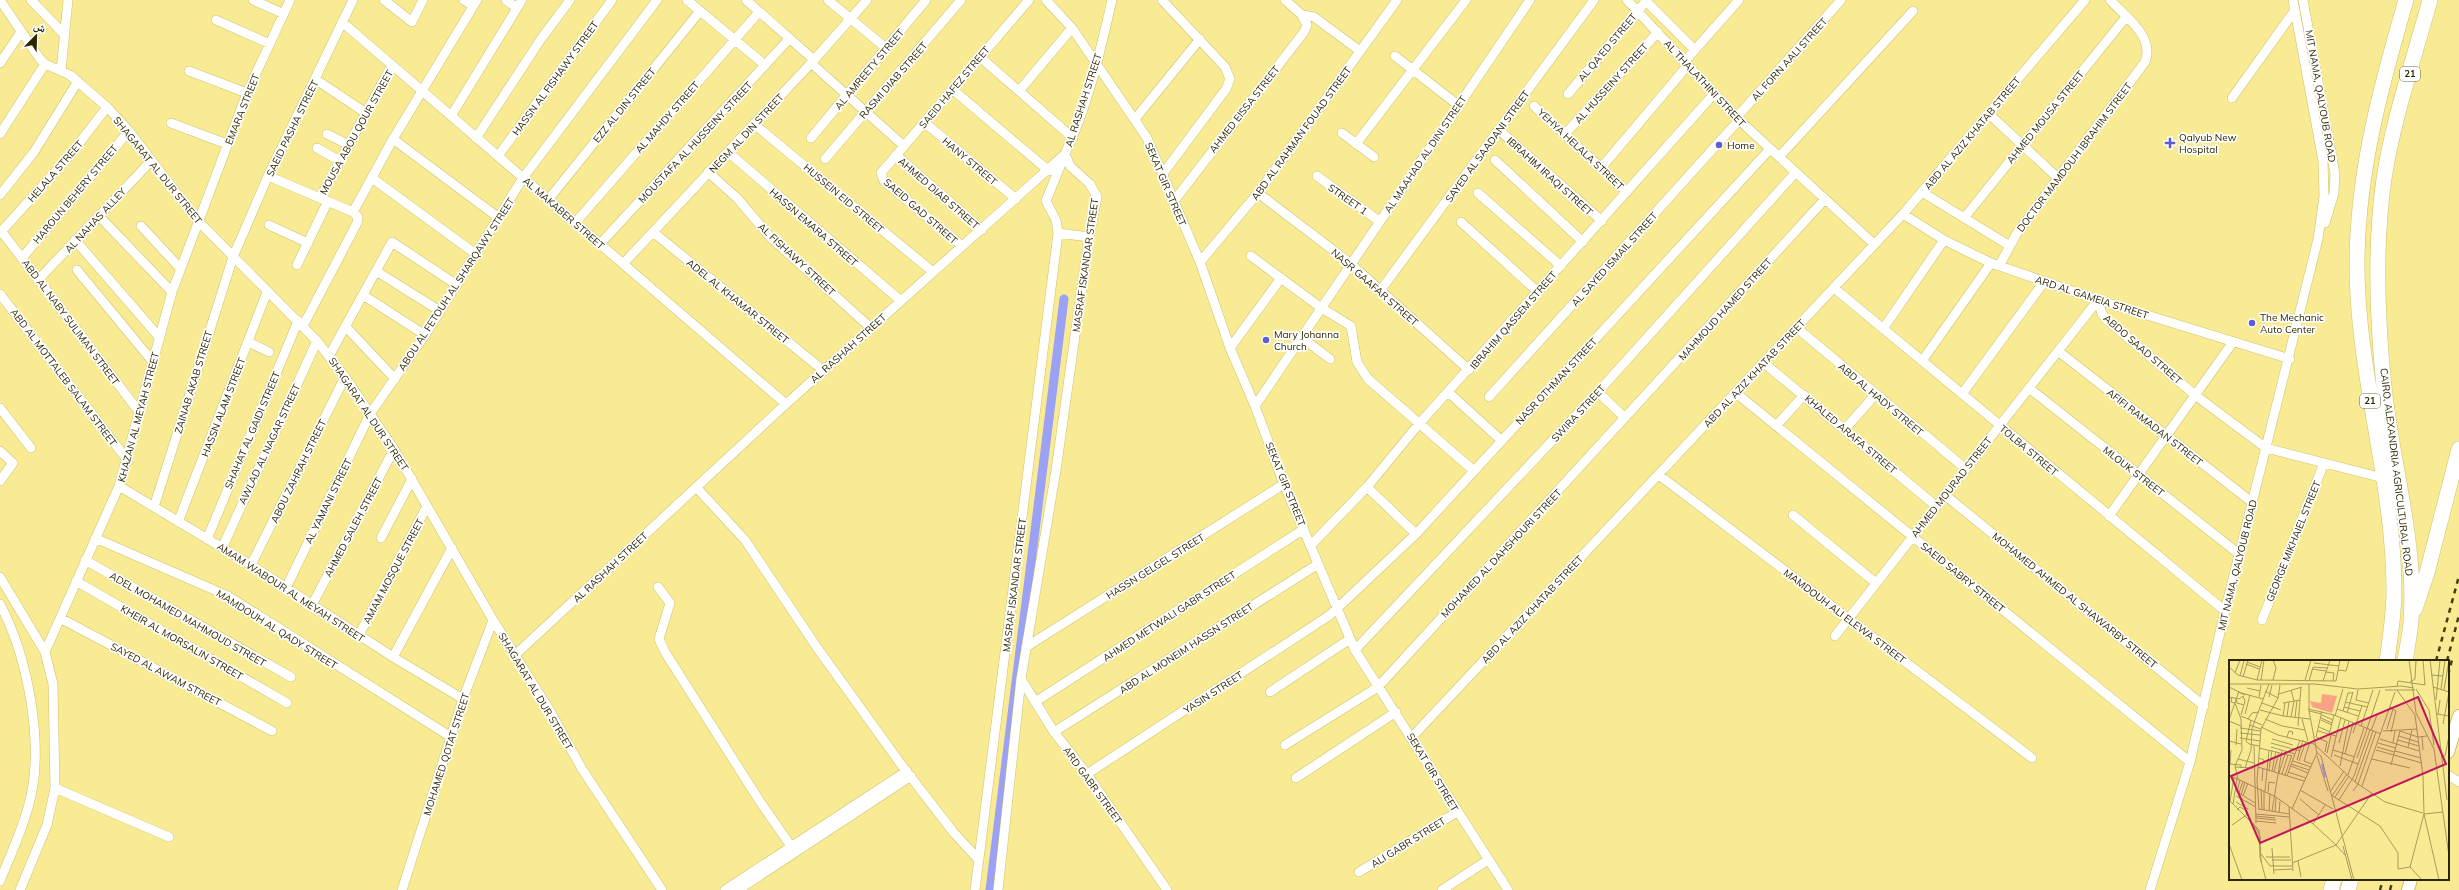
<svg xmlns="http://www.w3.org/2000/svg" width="2459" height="890" font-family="Mulish,'Noto Naskh Arabic',sans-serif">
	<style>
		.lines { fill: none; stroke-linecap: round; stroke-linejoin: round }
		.canal { stroke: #9ba1f5; stroke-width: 9 }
		.minor-casing { stroke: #cfc16a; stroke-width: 10 }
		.secondary-casing { stroke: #cfc16a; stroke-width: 14 }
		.trunk-casing { stroke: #cfc16a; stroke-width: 16 }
		.minor { stroke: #fff; stroke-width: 9 }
		.secondary { stroke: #fff; stroke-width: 12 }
		.trunk { stroke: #fff; stroke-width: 15 }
		.rail { stroke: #453e13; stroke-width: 2.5; stroke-dasharray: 5 5; stroke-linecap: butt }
		.poi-dot { fill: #5f5bd3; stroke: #fff; stroke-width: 1.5 }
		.labels { text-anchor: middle; stroke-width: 3.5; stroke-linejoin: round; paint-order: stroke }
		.shield { fill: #fff; stroke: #6b674d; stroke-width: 1 }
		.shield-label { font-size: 9px; font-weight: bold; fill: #2c2601 }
		.street-label { font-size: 10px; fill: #2c2601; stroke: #fff }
		.poi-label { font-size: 10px; fill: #2c2601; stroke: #fff; text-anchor: start }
		.inset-river { fill: none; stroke: #9ba1f5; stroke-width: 2 }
		.inset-road { fill: none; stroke: #a79c59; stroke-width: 1 }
		.view { fill: #c2185b; fill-opacity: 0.15; stroke: #c2185b; stroke-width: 2 }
		.inset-edge { fill: none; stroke: #2c2601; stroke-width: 2 }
	</style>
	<rect width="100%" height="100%" fill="#f9eb93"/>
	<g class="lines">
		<!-- canal -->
		<path class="canal" d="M990,890l74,-591"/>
		<defs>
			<path id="minor" d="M0,0l40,59 5,5 25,11 37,32 22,24 69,90 119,120 28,36 49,72 99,171 57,91 32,58 80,121
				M31,0l34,35
				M253,0l31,14
				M384,0l28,22 11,-22
				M464,0l9,6
				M506,0l11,8
				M687,0l78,65
				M746,0l68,60
				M828,0l58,48
				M1046,0l26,28 75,110 53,124 30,86 25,58 29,78 71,166 153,240
				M1285,0l17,15 12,2 46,34
				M1627,0l112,120 135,124
				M1645,0l50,50
				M2303,0l32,174 -1,19 -9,30
				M216,20l54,24
				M342,22l444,382
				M1395,56l63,49
				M980,57l93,81
				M1684,62l55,-62
				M0,63l21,-31
				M811,63l93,83
				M61,71l7,-71
				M189,71l58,22
				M315,79l51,34
				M952,89l97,82
				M1019,91l53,-63
				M1568,94l79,-94
				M2232,98l63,-88
				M1534,106l93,86
				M1989,114l69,64
				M451,116l71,-116
				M1736,118l105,-118
				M1135,119l65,-80
				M924,122l92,77
				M171,123l56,21
				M754,124l179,148
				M1499,130l103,91
				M1342,133l32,24
				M0,134l45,-70
				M327,134l22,11
				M1565,134l93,-102
				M476,138l65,-99 29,-39
				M811,138l115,-138
				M393,139l106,79
				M1356,144l110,-144
				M317,148l23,13
				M728,152l173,149
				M896,155l86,75
				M498,156l114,-156
				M1779,157l134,-146
				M825,159l136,-159
				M1495,160l88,82
				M1601,168l87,-103
				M708,172l29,26 34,40 100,90
				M1162,175l64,-86 4,-10 -5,-12 -63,-67
				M268,176l85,36 5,5 -1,6 -54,103
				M1317,176l62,45
				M372,178l105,77
				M1922,192l88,54
				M1258,193l92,70 119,107
				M1478,193l83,73
				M0,195l34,-43 44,-71
				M320,198l72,-133
				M548,200l152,-189
				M1174,201l130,-169 3,-7 -5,-9
				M353,212l40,-73 84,-139
				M1903,214l41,26 47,23 107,37 192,59
				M99,216l73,76
				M1964,218l162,-201
				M1461,222l77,70
				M575,223l184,-211
				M269,225l39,18
				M141,226l39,42
				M2,232l138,181
				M653,232l171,139
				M0,233l71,-79 36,-47
				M1058,233l31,4
				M75,240l85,98
				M600,244l189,-205
				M962,246l-78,-65 -3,-8 148,-173
				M1251,256l69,51 31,19 6,36 11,17 105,91
				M22,258l107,-127
				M1200,262l58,-69 139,-193
				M623,264l191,-204 53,-60
				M297,265l31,-64
				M1999,266l18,-33 128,-171c10,-25 -19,-45 -35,-62
				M77,270l76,92
				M376,271l64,40
				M38,280l113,-119
				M1834,288l391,323
				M1380,291l214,-291
				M0,294l128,167
				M363,295l62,40
				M2098,300l4,14 5,6 88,75 71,53 117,30
				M346,327l49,52
				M1797,328l169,141
				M1883,329l61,-89
				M1301,337l29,22
				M248,342l21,10
				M1230,348l51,-70
				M2058,351l195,152
				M329,356l63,-114 65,43
				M1922,361l69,-98
				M1764,363l172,143
				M2029,388l210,166
				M1448,392l53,48
				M1598,392l27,26
				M1736,393l454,369
				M1962,394l82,-112
				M1489,397l250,-277
				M1255,406l275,-406
				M0,408l31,40
				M1776,426l28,-31
				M1845,429l31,-35
				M0,451l13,12 -13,18
				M1659,475l373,283
				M119,486l132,79 142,92 70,42
				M696,487l49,53 73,109 85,118 51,66 25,27
				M1367,487l49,47
				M1945,495l259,211
				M154,507l79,-250 35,-81 85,-176
				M1793,515l83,68
				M2109,516l124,-174
				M178,522l89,-230
				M95,538l133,58 223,141
				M381,538l31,-59
				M207,539l91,-218
				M1311,545l56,-58 51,-62 295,-330
				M222,548l95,-207
				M85,560l206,117
				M251,565l94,-188
				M0,577l45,75 8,32 2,104 -8,37 -27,65
				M76,581l211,122
				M658,587l12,16 -11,36 6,13 94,148 36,52
				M286,588l84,-174 55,-79 98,-157 134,-178
				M0,604c28,53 45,142 29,200 -7,27 -19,52 -29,77
				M312,605l82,-156
				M60,618l212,113
				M2262,620l62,-157
				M359,635l68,-129
				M1835,636l263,-336
				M1026,647l258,-163
				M1355,650l243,-258 198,-220
				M45,652l74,-166 53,-194 75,-199 43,-93
				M515,655l271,-251 279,-250c23,-48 35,-102 47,-154
				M393,657l59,-109
				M1021,679l33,53 33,42 80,116
				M1270,692l80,-53
				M1035,702l269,-173
				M1054,732l264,-168
				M1412,737l491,-523 182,-214
				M1285,745l93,-58 447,-488
				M1087,774l243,-159 86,-81 354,-385
				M2448,775l11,7
				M1296,778l100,-66
				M55,788l114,49
				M1359,872l98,-60
				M402,890l61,-191 30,-79
				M725,890l182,-119
				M738,890l173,-114
				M975,890l83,-657 -2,-13 -10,-19 17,-42
				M998,890l23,-211 35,-209 33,-233 8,-40 -7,-13 -20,-18 -5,-12
				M1442,890l46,-30
				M2150,890l40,-128 35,-151 93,-372 6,-43 -1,-35 -30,-161"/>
			<path id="secondary" d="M2448,752l11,-36
				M2408,890l3,-11"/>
			<path id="trunk" d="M2415,609l12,-36 32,-124
				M2387,661c3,-23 7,-47 7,-70 0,-111 -38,-220 -37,-331 1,-90 24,-174 49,-260
				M2405,661c2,-13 5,-27 6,-40 6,-77 -19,-157 -27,-234 -7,-69 -10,-139 0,-208 9,-60 30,-120 46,-179
				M2331,890l3,-11
				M2348,890l3,-11"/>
		</defs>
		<!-- minor casing -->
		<use href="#minor" class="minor-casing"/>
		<!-- secondary casing -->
		<use href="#secondary" class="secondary-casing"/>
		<!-- trunk casing -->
		<use href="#trunk" class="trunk-casing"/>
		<!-- minor -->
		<use href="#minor" class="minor"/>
		<!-- secondary -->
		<use href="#secondary" class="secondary"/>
		<!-- trunk -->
		<use href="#trunk" class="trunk"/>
		<!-- rail -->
		<path class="rail" d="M2436,661l23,-85
			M2447,661l12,-46
			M2448,675l5,-19
			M2380,890l3,-11
			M2390,890l3,-11"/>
	</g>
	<!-- markers -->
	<g class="poi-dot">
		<path d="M2168 137h4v4h4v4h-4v4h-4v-4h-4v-4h4z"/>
		<circle cx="1719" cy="145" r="4"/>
		<circle cx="2252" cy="323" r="4"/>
		<circle cx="1266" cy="340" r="4"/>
	</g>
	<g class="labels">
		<!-- shield labels -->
		<g class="shield">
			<rect x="2400" y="67" width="20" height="14" rx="3"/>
			<rect x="2360" y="394" width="20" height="14" rx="3"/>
		</g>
		<g class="shield-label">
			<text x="2410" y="77">21</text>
			<text x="2370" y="404">21</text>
		</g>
		<!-- street labels -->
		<g class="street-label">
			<text transform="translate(1607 47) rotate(-50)" y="4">AL QA'ED STREET</text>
			<text transform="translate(1789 59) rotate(-48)" y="4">AL FORN AALI STREET</text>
			<text transform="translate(869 69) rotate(-50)" y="4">AL AMREETY STREET</text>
			<text transform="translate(555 78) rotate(-54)" y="4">HASSN AL FISHAWY STREET</text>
			<text transform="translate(893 80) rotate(-49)" y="4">RASMI DIAB STREET</text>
			<text transform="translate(1611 83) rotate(-48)" y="4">AL HUSSEINY STREET</text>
			<text transform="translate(1705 83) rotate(47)" y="4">AL THALATHINI STREET</text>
			<text transform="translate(954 87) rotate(-50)" y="4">SAEID HAFEZ STREET</text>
			<text transform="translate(2321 96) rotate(80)" y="4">MIT NAMA, QALYOUB ROAD</text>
			<text transform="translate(1083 100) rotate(-72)" y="4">AL RASHAH STREET</text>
			<text transform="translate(624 105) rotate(-51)" y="4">EZZ AL DIN STREET</text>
			<text transform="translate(242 109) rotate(-68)" y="4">EMARA STREET</text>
			<text transform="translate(1244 109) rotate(-52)" y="4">AHMED EISSA STREET</text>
			<text transform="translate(667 117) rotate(-49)" y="4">AL MAHDY STREET</text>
			<text transform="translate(2045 117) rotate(-51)" y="4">AHMED MOUSA STREET</text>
			<text transform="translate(292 128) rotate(-64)" y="4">SAEID PASHA STREET</text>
			<text transform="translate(356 132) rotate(-61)" y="4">MOUSA ABOU QOUR STREET</text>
			<text transform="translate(746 133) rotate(-47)" y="4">NEGM AL DIN STREET</text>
			<text transform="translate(1301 133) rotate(-54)" y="4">ABD AL RAHMAN FOUAD STREET</text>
			<text transform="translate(1972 133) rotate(-50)" y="4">ABD AL AZIZ KHATAB STREET</text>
			<text transform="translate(695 142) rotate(-47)" y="4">MOUSTAFA AL HUSSEINY STREET</text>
			<text transform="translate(1487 146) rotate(-54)" y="4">SAYED AL SAADANI STREET</text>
			<text transform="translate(1581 149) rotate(43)" y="4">YEHYA HELALA STREET</text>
			<text transform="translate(1425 154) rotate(-56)" y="4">AL MAAHAD AL DINI STREET</text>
			<text transform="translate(2074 157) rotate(-53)" y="4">DOCTOR MAMDOUH IBRAHIM STREET</text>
			<text transform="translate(970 161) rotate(40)" y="4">HANY STREET</text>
			<text transform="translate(158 170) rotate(51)" y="4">SHAGARAT AL DUR STREET</text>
			<text transform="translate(55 171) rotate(-49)" y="4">HELALA STREET</text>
			<text transform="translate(1550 176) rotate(42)" y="4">IBRAHIM IRAQI STREET</text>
			<text transform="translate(1166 184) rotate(67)" y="4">SEKAT GIR STREET</text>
			<text transform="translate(939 193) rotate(41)" y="4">AHMED DIAB STREET</text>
			<text transform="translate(75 194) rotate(-50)" y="4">HAROUN BEHERY STREET</text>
			<text transform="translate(844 198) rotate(40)" y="4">HUSSEIN EID STREET</text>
			<text transform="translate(1348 199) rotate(35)" y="4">STREET 1</text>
			<text transform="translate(921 211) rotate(41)" y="4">SAEID GAD STREET</text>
			<text transform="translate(564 213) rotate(41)" y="4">AL MAKABER STREET</text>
			<text transform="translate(95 220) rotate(-47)" y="4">AL NAHAS ALLEY</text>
			<text transform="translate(814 227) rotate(41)" y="4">HASSN EMARA STREET</text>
			<text transform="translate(797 259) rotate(43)" y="4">AL FISHAWY STREET</text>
			<text transform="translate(1614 259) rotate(-48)" y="4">AL SAYED ISMAIL STREET</text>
			<text transform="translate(1085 265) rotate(-82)" y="4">MASRAF ISKANDAR STREET</text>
			<text transform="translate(456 284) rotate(-57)" y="4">ABOU AL FETOUH AL SHARQAWY STREET</text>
			<text transform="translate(1375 287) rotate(41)" y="4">NASR GAAFAR STREET</text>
			<text transform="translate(2092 297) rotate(18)" y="4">ARD AL GAMEIA STREET</text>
			<text transform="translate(738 301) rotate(39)" y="4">ADEL AL KHAMAR STREET</text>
			<text transform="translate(1725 309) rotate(-48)" y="4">MAHMOUD HAMED STREET</text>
			<text transform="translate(1513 320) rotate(-49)" y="4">IBRAHIM QASSEM STREET</text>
			<text transform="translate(71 322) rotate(53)" y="4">ABD AL NABY SULIMAN STREET</text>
			<text transform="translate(848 348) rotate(-42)" y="4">AL RASHAH STREET</text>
			<text transform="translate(2143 349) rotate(41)" y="4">ABDO SAAD STREET</text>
			<text transform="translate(1754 373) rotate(-47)" y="4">ABD AL AZIZ KHATAB STREET</text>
			<text transform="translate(64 377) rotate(53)" y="4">ABD AL MOTTALEB SALAM STREET</text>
			<text transform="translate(1556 381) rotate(-47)" y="4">NASR OTHMAN STREET</text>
			<text transform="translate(193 382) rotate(-73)" y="4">ZAINAB AKAB STREET</text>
			<text transform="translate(1881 399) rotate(40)" y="4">ABD AL HADY STREET</text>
			<text transform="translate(223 407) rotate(-69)" y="4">HASSN ALAM STREET</text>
			<text transform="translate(1578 413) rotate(-47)" y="4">SWIRA STREET</text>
			<text transform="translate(369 414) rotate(56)" y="4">SHAGARAT AL DUR STREET</text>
			<text transform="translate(138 417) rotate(-75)" y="4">KHAZAN AL MEYAH STREET</text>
			<text transform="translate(2155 427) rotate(38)" y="4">AFIFI RAMADAN STREET</text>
			<text transform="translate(252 430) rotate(-67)" y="4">SHAHAT AL GAIDI STREET</text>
			<text transform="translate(1851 434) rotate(40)" y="4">KHALED ARAFA STREET</text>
			<text transform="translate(269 444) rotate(-65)" y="4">AWLAD AL NAGAR STREET</text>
			<text transform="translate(2029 450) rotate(40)" y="4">TOLBA STREET</text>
			<text transform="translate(298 471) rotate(-64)" y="4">ABOU ZAHRAH STREET</text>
			<text transform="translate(2134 471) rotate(38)" y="4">MLOUK STREET</text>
			<text transform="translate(2397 472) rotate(83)" y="4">CAIRO, ALEXANDRIA AGRICULTURAL ROAD</text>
			<text transform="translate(1286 484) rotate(68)" y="4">SEKAT GIR STREET</text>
			<text transform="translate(1951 487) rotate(-52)" y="4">AHMED MOURAD STREET</text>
			<text transform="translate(328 501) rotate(-64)" y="4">AL YAMANI STREET</text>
			<text transform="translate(353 527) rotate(-62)" y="4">AHMED SALEH STREET</text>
			<text transform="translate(2293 541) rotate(-68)" y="4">GEORGE MIKHAIEL STREET</text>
			<text transform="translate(1501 553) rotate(-47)" y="4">MOHAMED AL DAHSHOURI STREET</text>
			<text transform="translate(2237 565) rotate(-76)" y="4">MIT NAMA, QALYOUB ROAD</text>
			<text transform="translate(1155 566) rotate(-32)" y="4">HASSN GELGEL STREET</text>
			<text transform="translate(610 567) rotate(-43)" y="4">AL RASHAH STREET</text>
			<text transform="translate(393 571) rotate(-62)" y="4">AMAM MOSQUE STREET</text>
			<text transform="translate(1963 577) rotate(39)" y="4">SAEID SABRY STREET</text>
			<text transform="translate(1014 585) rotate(-83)" y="4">MASRAF ISKANDAR STREET</text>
			<text transform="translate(291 592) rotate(33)" y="4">AMAM WABOUR AL MEYAH STREET</text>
			<text transform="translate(2075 600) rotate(39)" y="4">MOHAMED AHMED AL SHAWARBY STREET</text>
			<text transform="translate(1532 609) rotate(-47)" y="4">ABD AL AZIZ KHATAB STREET</text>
			<text transform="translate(1169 616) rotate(-33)" y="4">AHMED METWALI GABR STREET</text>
			<text transform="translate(1845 616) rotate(37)" y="4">MAMDOUH ALI ELEWA STREET</text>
			<text transform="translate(188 619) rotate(30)" y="4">ADEL MOHAMED MAHMOUD STREET</text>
			<text transform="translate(277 629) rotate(32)" y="4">MAMDOUH AL QADY STREET</text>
			<text transform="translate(182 642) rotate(30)" y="4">KHEIR AL MORSALIN STREET</text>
			<text transform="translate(1186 648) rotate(-33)" y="4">ABD AL MONEIM HASSN STREET</text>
			<text transform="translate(166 674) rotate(28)" y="4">SAYED AL AWAM STREET</text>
			<text transform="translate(536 691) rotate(59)" y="4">SHAGARAT AL DUR STREET</text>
			<text transform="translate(1213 692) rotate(-33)" y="4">YASIN STREET</text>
			<text transform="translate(446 754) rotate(-72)" y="4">MOHAMED QOTAT STREET</text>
			<text transform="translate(1433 772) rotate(59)" y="4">SEKAT GIR STREET</text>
			<text transform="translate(1093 785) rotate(54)" y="4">ARD GABR STREET</text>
			<text transform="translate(1408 842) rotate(-32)" y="4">ALI GABR STREET</text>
		</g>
		<!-- poi labels -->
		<g class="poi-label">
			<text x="2179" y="141">Qalyub New<tspan x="2179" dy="12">Hospital</tspan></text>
			<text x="1727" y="149">Home</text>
			<text x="2260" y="321">The Mechanic<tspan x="2260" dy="12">Auto Center</tspan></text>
			<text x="1274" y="338">Mary Johanna<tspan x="1274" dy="12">Church</tspan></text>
		</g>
	</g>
	<!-- overview -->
	<g transform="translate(2229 660)">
		<rect width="220" height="220" fill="#f9eb93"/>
		<path d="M93,34l15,2 -5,17 -20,-6 -2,-6 11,2z" fill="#faa384"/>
		<path class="inset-river" d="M93,104l3,13"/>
		<path class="inset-road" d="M180,0l7,53 18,36 15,107M201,0l17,140M18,2l13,5M85,3l25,3M17,4l13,5M0,7l9,8 19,5 79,1 4,-21M83,9l14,2M109,10l8,1 3,-11M97,12l8,1 -1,8M6,13l5,-13M202,15l12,1M11,16l4,-15M14,17l5,-17M28,20l5,-20M32,20l3,-20M44,20l3,-12 -3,-8M76,20l6,-20M80,21l4,-14 14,1M94,21l7,-21M181,22l5,-3 1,-19M0,24h86l43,5 43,-3 13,2M168,26l1,-5 27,4 -2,-25M0,27l16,8M204,27l16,5M18,28l13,3M187,29l13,21 5,35M212,29l4,-29M62,30l3,11 -3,16M129,30l-2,10 13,3M156,30h30M168,30l18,25 8,61 1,38 -14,53M215,30l5,-30M36,31l13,7M9,32l25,7M50,34l23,-7M0,37l10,2 4,-3M3,37l-1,5 4,1 6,16 1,31 -7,16 3,13M30,37l2,-12M40,37l3,-12M7,38l1,5 7,2M207,40l4,-40M116,42l23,5M33,43l19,7M54,43l17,-3M115,47l16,4M161,47l6,4 -5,21M79,49l26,6 47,19M108,49l21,7M31,50l23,6 27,3M80,51l13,3M114,51l5,-18h5M118,53l6,-21M16,54l5,-19M208,54l12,2M209,54l2,-14M12,55l4,-14 -2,-5M93,55l11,5M12,56l21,9M54,56l2,-13M58,56l2,-14M106,56l8,-27M66,58l2,-18M92,58l11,5M19,59l4,-6 7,-1M36,59l17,7 23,4M73,59l6,22M0,60l10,-29M22,60l-5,21 3,3 10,2M92,60l11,5M0,61l12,5M214,64l6,-32M20,65l12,4M69,66l3,-39M132,66l12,-36M32,67l17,8 36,9 41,38 30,20 38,11M90,67l11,5M11,68l21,3M138,69l13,-39M158,69l6,-20M89,71l18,5M142,71l6,-16M154,71l34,-2M11,73l20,2M124,73l9,-27M100,75l5,-20M170,76l19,6M193,76l1,14M58,77l2,-6 4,1 -1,3M87,77l6,-26M87,77l11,5 -2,10M11,78l20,3M43,79l21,6M151,79l39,12M169,80l21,6M0,81l12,3M81,82l-6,19 8,3M42,83l29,8M110,83l6,-23M149,83l18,5M164,83l2,-12M7,85l1,-16M25,85l2,78M42,87l24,7M148,87l17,5M179,87l4,-17M30,88l33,8M104,90l22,7M147,90l46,13M166,91l26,7M88,93l4,3 33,124M98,93l4,-18M116,94l8,-31M105,95l24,9M88,96l11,35M213,96h3l4,-20M102,97l10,-40M128,98l10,-29M9,99l16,4M143,99l38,9M68,100l6,-20M64,101l18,6M70,101l7,-20M29,103l5,1 1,-4 -5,-2M0,104l12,1v3M1,104l1,-14M62,104l18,6M162,105l9,-34 18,6 9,-1M62,106l17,7M111,106l9,-45M6,107l18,1M29,107l46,14M16,108l6,-18 1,-22 17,-44M40,110l3,-20M43,111l4,-20M45,112l5,-20M59,112l18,6M50,113l6,-19M53,114l6,-19M0,115l47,22 36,26 24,22M56,115l7,-20M119,115l16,-47M58,116l13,-36M33,121l1,-13M126,122l18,-51M133,126l33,-94M32,129l1,21M71,130l33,19M35,131v19M36,131l4,-41M124,131l5,-7 18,-52M8,132l3,-12M39,132l1,-10 6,1M101,132l14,-21M10,133l16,10M10,133l4,-12M12,135l4,-13M102,135l49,31 18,27v16l12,-2M7,136l20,11M14,136l5,-13M103,136l15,-22M106,137l14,-21M71,139l19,16M0,140l30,30 1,27 6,23M110,140l15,-24 16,-46M1,141l4,-23M7,142l12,7M4,144l4,-25M60,147l4,64M29,149l31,5M30,149l-2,-28 4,-52 17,-31 2,-13M63,149l25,-56 -8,-42v-27M8,150l3,-3 7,4 -1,5M40,151l1,-18M43,151l10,-61M46,152l1,-14M50,153l1,-12M27,154l33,3M195,154l15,66M195,154l19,-2M27,156l19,2M27,158l20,2M27,161l20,2M24,163l7,13 1,26M84,164l12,-19M3,165l13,-9M0,184l13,36M107,185l9,10M114,186l9,34M43,188l2,26M32,194l9,12h22M37,197h24M43,200h19M69,201l3,16M63,203l44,-18 36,-52M181,207l12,13M44,210l19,-1"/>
		<path class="view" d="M189,37l28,67 -186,79 -29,-67z"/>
		<rect width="220" height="220" class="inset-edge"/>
	</g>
	<!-- north arrow -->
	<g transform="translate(36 36) rotate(23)" stroke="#ffffff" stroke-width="3" paint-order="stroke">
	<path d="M0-3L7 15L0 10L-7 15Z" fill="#2c2601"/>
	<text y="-6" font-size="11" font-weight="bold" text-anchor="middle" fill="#2c2601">ش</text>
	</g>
</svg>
